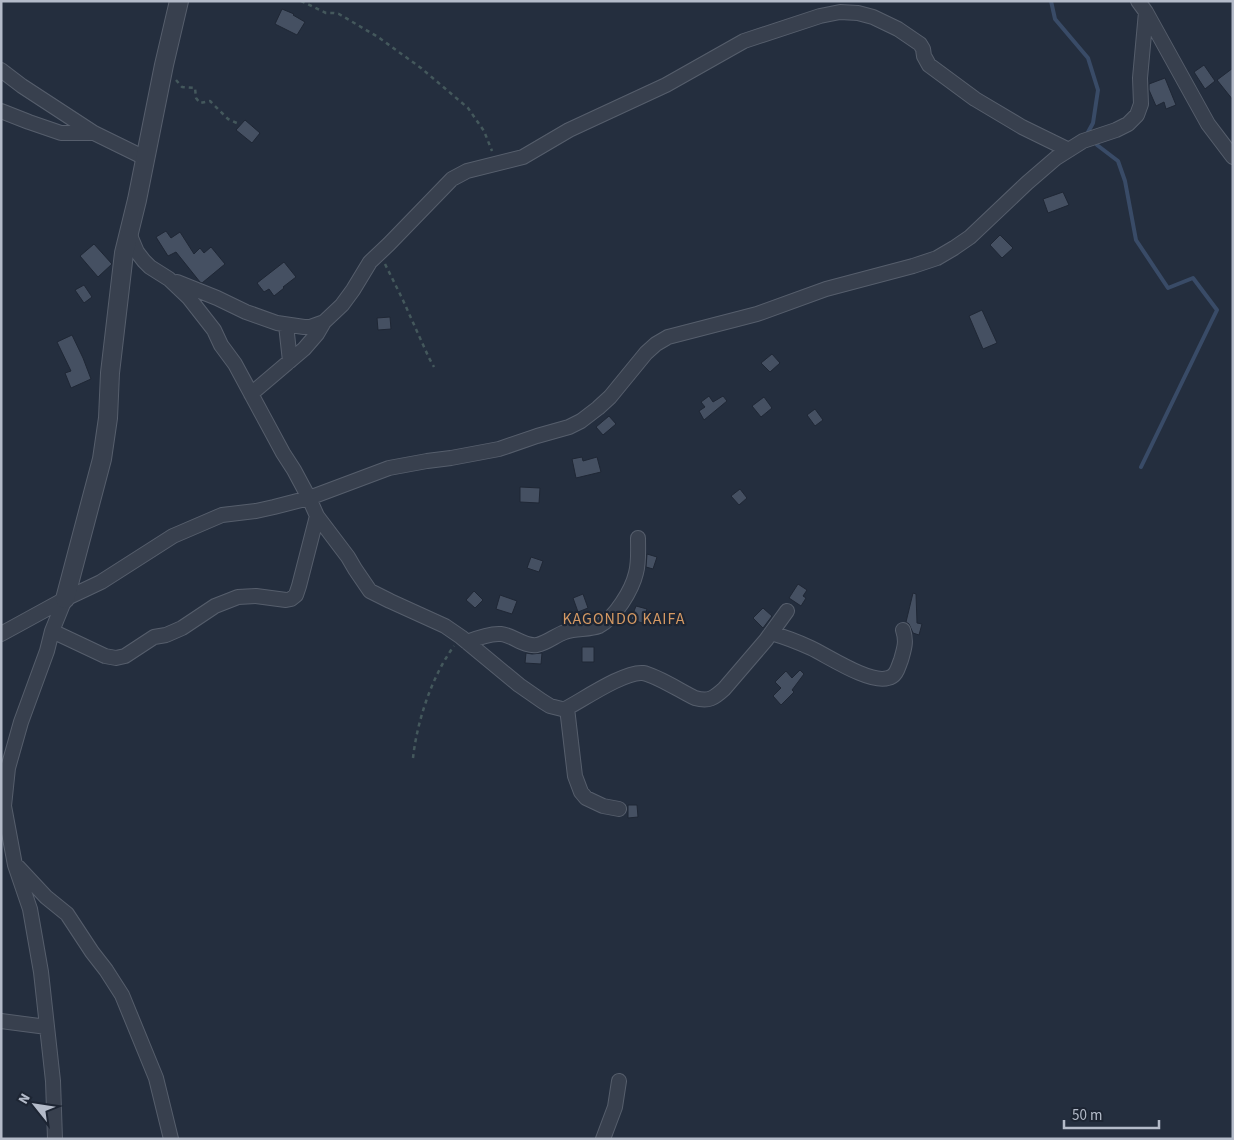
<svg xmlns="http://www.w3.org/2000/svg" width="1234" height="1140" font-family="'Source Sans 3',sans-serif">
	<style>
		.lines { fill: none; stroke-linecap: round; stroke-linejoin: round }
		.stream { stroke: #394b67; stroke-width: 4 }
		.building { fill: #455062; stroke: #1f2735 }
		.minor-casing { stroke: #565e6c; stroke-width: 16 }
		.tertiary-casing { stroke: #565e6c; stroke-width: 20 }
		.path { stroke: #44585c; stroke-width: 2.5; stroke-dasharray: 4 4; stroke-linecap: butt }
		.minor { stroke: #38404e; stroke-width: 14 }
		.tertiary { stroke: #38404e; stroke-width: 18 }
		.labels { text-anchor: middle; stroke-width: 4.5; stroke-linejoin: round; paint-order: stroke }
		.quarter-label { font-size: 16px; letter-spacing: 1px; fill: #d59963; stroke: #1d2533 }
	</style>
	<rect width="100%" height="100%" fill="#242e3e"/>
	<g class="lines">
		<!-- stream -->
		<path class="stream" d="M1051,1l4,18 33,39 10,32 -5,33 -6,11
			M1097,145l21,16 7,20 11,59 32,48 25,-10 24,32 -76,157"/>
	</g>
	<!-- building -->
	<path class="building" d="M282,9l12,5 -1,1 12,7 -8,13 -22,-11z
		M1204,65l11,16 -10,8 -11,-17z
		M1233,68v32l-16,-20z
		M1165,78l11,27 -10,4 -2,-7 -8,4 -7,-16v-6z
		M245,120l15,13 -8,10 -16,-13z
		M1063,192l6,13 -21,8 -5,-14z
		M166,231l5,7 9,-6 14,22 6,-6 4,5 7,-6 14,17 -23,19 -2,-1 -24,-30 -8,4 -12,-19z
		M1000,235l13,13 -11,10 -12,-13z
		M94,244l18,20 -14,13 -18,-21z
		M284,262l12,15 -13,10 1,1 -10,8 -5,-7 -5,3 -7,-9z
		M84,285l8,12 -8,6 -9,-13z
		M982,310l15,33 -14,6 -14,-33z
		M390,317l1,12 -13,1 -1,-12z
		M72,335l11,23 8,21 -20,9 -6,-15 6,-2 -14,-29z
		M772,354l8,9 -10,9 -9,-9z
		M709,396l4,6 10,-6 4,5 -23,19 -5,-9 6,-4 -4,-5z
		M764,397l8,11 -11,9 -9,-11z
		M815,409l8,11 -8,6 -8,-11z
		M609,416l7,8 -13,11 -7,-8z
		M582,457l1,4 14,-4 4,15 -25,6 -4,-19z
		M520,487l20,1 -1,15 -19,-1z
		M740,489l7,9 -8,7 -8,-9z
		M647,554l10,3 -4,12 -7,-2z
		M531,557l12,4 -4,11 -12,-4z
		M798,584l9,6 -4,6 3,2 -5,8 -12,-8z
		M474,591l9,9 -8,8 -9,-8z
		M913,593l3,1 1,29 5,1 -3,11 -6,-2 -4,-9 -3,-2z
		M583,594l5,14 -10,4 -5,-14z
		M500,595l17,6 -5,13 -16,-5z
		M636,606l11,3 -5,14 -11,-4z
		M763,608l9,8 -9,12 -10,-10z
		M582,647h12v15h-12z
		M526,653l6,1 10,-1 -1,11 -16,-1z
		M800,670l4,4 -12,16 2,2 -13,13 -8,-9 8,-8 -6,-6 11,-11 6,7z
		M628,805h9l1,12 -10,1z"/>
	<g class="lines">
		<defs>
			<path id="minor" d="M1138,1l8,11 62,112 25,33
				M1,70l21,16 72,47 51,25
				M1,111l28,11 32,11h33
				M129,233l8,19 7,9 6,6 19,12 20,19 25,32 7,15 14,19 48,89 11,17 15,28 8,18 31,41 7,12 15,22 20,10 55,25 16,11 58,48 23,16 8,5 12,3 5,-1c17,-9 58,-37 76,-35 13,2 39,19 52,25 14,4 19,0 29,-9l42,-49 21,-29
				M177,282l40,16 29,14 31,11 27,4h6l14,-5
				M286,325l4,36
				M251,394l53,-45 13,-15 7,-12 18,-17 11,-15 17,-28 19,-18 63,-65 15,-8 56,-14 46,-27 97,-45 78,-44 76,-25 20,-4 18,1 15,4 25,12 22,15 3,5 1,7 5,9 46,34 47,28 47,23
				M52,631l53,25 11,2 9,-2 29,-19 12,-2 16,-7 33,-22 23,-9 18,-1 30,4 5,-1 5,-4 3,-9 18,-70
				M771,633c14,4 27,9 40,15 17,8 59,36 77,30 9,-2 10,-11 13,-18 3,-11 6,-18 2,-30
				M1,634l64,-35 36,-17 72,-46 49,-21 34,-4 18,-4 35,-9 80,-30 38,-7 24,-3 48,-9 38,-13 32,-9 12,-6 17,-13 12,-11 36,-44 10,-9 12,-7 89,-23 69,-25 87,-23 24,-8 17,-10 16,-11 57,-54 29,-25 27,-17 33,-11 12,-6 9,-9 4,-11 -1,-26 6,-66
				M467,642c10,-4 23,-9 34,-8 12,1 23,13 36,11 10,-2 19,-10 28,-13 11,-4 24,-2 34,-6 16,-8 33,-36 37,-53 3,-11 2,-23 2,-35
				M567,708l8,68 6,16 5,6 17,8 16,3
				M18,867l28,30 21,17 25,38 14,18 16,25 34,83 15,61
				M1,1021l46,6
				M55,1139l-2,-58 -12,-109 -11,-63 -15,-44 -11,-59 4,-38 13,-46 26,-71 5,-20 13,-32
				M603,1139l12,-32 4,-26"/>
			<path id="tertiary" d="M65,599l37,-140 6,-41 2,-45 14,-120 13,-53 27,-135 15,-64"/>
		</defs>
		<!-- minor casing -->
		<use href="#minor" class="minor-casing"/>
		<!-- tertiary casing -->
		<use href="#tertiary" class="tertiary-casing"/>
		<!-- path -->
		<path class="path" d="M301,1l25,12h8l5,1 39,23 43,31 47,40 16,23 8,20
			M176,80l6,7 13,1 1,10 4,5 10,-2 18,18 11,5
			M385,264l17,34 27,60 5,9
			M413,758c4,-37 19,-82 41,-112"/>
		<!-- minor -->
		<use href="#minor" class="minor"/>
		<!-- tertiary -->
		<use href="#tertiary" class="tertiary"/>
	</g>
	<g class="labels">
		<!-- quarter labels -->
		<g class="quarter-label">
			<text x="624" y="624">KAGONDO KAIFA</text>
		</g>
	</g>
	<!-- border -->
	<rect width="1234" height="1140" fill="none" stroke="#b4bbc9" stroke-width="5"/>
	<!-- north arrow -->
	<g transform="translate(35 1105) rotate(300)" stroke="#1d2533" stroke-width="4" paint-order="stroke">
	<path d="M0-4L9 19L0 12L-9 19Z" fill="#b4bbc9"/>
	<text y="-8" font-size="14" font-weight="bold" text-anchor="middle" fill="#b4bbc9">N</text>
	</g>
	<!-- scale -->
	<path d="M1064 1120v8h95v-8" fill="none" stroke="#b4bbc9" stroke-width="2.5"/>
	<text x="1072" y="1120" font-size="15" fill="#b4bbc9" stroke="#1d2533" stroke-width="4" paint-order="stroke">50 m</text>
</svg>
